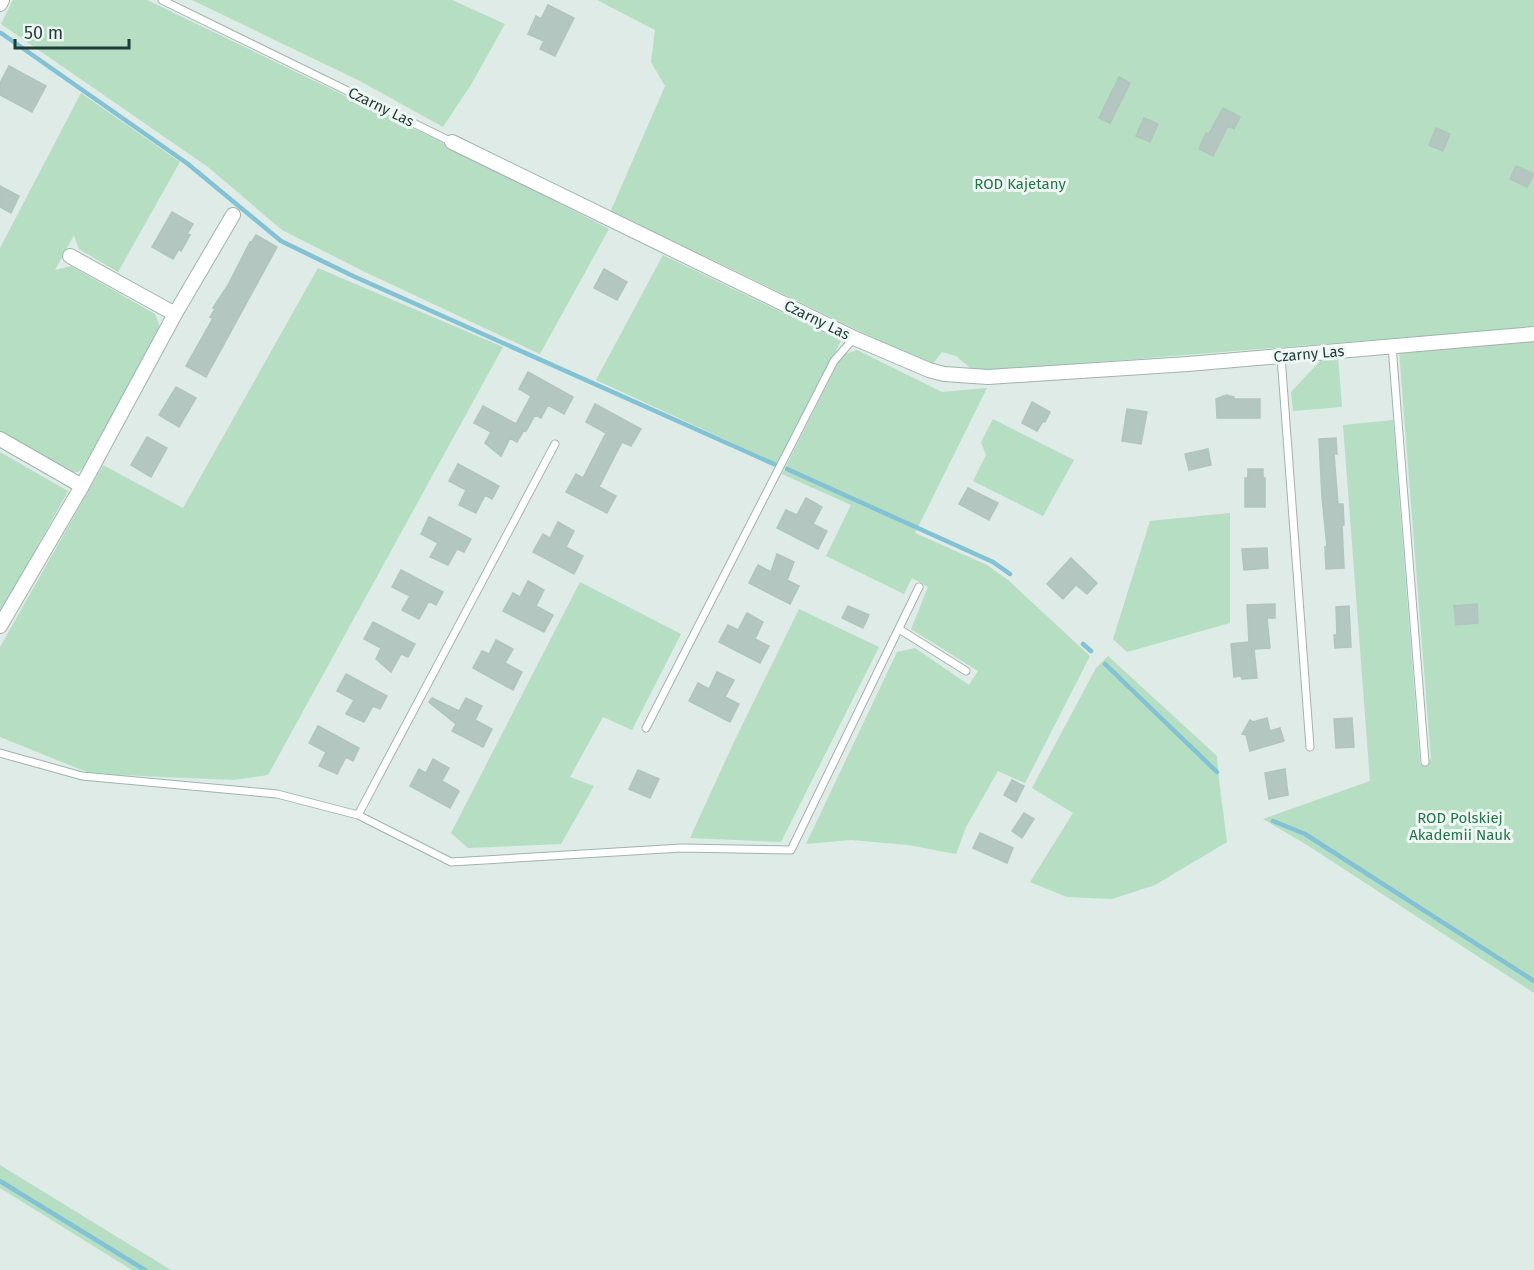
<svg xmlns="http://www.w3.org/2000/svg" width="1534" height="1270" font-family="'Fira Sans',sans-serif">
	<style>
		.green { fill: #b5dec3 }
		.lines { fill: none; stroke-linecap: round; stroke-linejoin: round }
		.stream { stroke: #82c2d4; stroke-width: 4.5 }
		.building { fill: #b3c6bf; stroke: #b0c5be; stroke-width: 1.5 }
		.service-casing { stroke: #a1b3ae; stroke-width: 9 }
		.minor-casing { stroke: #a1b3ae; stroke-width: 16 }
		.service { stroke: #fff; stroke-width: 7 }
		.minor { stroke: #fff; stroke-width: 14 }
		.labels { text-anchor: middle; stroke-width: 6; stroke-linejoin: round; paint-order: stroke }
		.street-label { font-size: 15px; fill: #1f3c36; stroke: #eff7f4 }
		.park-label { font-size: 15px; fill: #26754a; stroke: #eff7f4 }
	</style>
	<rect width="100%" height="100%" fill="#deebe6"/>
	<!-- green -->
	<path class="green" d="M13,0h134l290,140 172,89 -69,125 -175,-82 -83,-42 -74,-63 -207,-143z
		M192,0h260l53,24 -33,59 -29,44 -83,-46z
		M597,0h937v327l-559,45 -19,-16 -14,-4 -11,14 -220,-107 -102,-44 56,-129 -14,-24 4,-32z
		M81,93l99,69 -62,110 -39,-23 -5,-14 -19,35 16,-4 84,48 7,19 -76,132 -8,7h-8l-70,-41v-183z
		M663,255l178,86 -63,123 -182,-84z
		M318,268l185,79 -235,428 -34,5 -115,-5 -32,-3 -87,-35v-90l103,-182 80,43z
		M1534,341v652l-227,-148 -44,-26 107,-38 -27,-356 50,-5 27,344 11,-5 -32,-408z
		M857,350l85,42 45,-4 -72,145 72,32 21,15 82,76 -65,127 -27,-12 -32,56 -10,27 -48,-9 -57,-5 -45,4 91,-192 18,-4 54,37 9,-14 -67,-42 17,-42 -16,-9 -8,16 -78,-38 25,-51 -69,-31 60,-119z
		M1338,357l4,50 -49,4 -2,-19 32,-34z
		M993,419l81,41 -31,56 -70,-35 13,-26 -5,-13z
		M0,452l68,39 -68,123z
		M1230,513v110l-103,29 -14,-13 37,-118z
		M580,582l101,52 -49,96 -29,-13 -33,60 24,9 -33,58 -93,4 -17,-15z
		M799,609l80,38 -98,195 -91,-4 43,-94z
		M1108,656l109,100 2,24 8,62 -72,43 -43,14 -45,-2 -37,-15 43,-69 -41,-25 64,-120z
		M0,1165l171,105h-39l-132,-82z"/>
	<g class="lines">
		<!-- stream -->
		<path class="stream" d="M1,33l187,131 93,77 72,35 423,189
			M787,469l206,93 17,12
			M1083,644l8,7
			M1105,664l112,108
			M1273,821l32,13 229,147
			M0,1181l145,89"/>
	</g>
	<!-- building -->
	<path class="building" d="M548,5l26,13 -19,38 -15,-7 4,-8 -16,-7 8,-18 5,3z
		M9,66l37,20 -14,26 -32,-17v-12z
		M1119,77l11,6 -20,40 -11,-5z
		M1223,108l17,9 -6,12 -6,-3 -15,30 -14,-7 7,-16 3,1z
		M1144,118l14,6 -8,18 -14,-6z
		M1436,128l14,6 -7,17 -14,-6z
		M1516,166l18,8 -7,13 -17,-8z
		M0,186l19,10 -8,17 -11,-6z
		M172,212l21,12 -6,10 3,1 -9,16 -2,-2 -6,10 -21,-12z
		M256,235l21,12 -71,130 -20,-11 27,-48 -3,-1 5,-8 -2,-1 15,-23 22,-43 1,1z
		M604,269l23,13 -10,18 -23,-12z
		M528,372l45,25 -9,17 -16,-9 -7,13 -6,-3 -9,16 -2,-1 -7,12 -7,-4 -9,18 -16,-13 6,-11 -17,-9 9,-17 33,18 15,-28 -12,-7z
		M176,387l20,11 -17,29 -20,-12z
		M1226,395l8,2v2h26v19h-43l-1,-19z
		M1032,402l18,10 -5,10 -2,-1 -6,10 -15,-8z
		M595,404l46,25 -10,17 -9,-4 -23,45 17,9 -9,17 -41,-21 10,-18 7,4 23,-45 -20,-11z
		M1127,409l20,3 -6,32 -19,-3z
		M147,437l20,11 -16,29 -20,-12z
		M1336,438l1,16h-3l4,50h5l1,21h-2l2,43 -18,1 -1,-22h2l-5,-50 -3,-58z
		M1208,449l3,16 -22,5 -4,-16z
		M458,464l41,22 -7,13 -7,-4 -9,18 -17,-8 7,-15 -17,-9z
		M1248,469h15v9h2v29h-20v-29h3z
		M968,488l30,15 -9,17 -30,-16z
		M806,498l16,9 -9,17 14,7 -9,18 -41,-21 9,-18 11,5z
		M429,517l42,22 -7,13 -7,-3 -9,16 -18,-8 8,-14 -17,-9z
		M558,522l16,9 -8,16 17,9 -9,18 -41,-22 10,-18 7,4z
		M1267,548l1,20 -24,2 -2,-21z
		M777,554l17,8 -7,18 12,6 -9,18 -41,-21 9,-18 13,7z
		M1071,558l26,25 -10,11 -11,-9 -13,14 -16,-15z
		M401,570l42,22 -7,13 -7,-4 -10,18 -17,-9 8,-14 -18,-9z
		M528,581l16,9 -8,16 17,9 -9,17 -41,-21 10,-18 7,4z
		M1275,604v14h-8l3,30 -16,1 3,29 -15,1 -1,-3 -7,1 -3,-33 18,-2 -2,-37z
		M1477,604l1,19 -22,2 -2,-19z
		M848,606l21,9 -6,13 -21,-10z
		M1349,606l2,41 -16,1 -1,-13h3l-1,-28z
		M747,613l16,9 -8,17 14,7 -9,17 -41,-21 9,-17 10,5z
		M373,622l42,22 -7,13 -7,-3 -10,18 -15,-13 5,-11 -17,-9z
		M496,640l17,9 -8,14 17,9 -9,18 -40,-22 9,-17 7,3z
		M717,672l17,8 -9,17 14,7 -9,18 -41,-21 9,-18 11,6z
		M346,674l41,22 -7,13 -7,-3 -9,16 -18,-8 8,-14 -17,-9z
		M432,698l27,13 7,-13 16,8 -7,14 17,9 -9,18 -31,-16 4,-7 -27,-22z
		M1267,718l3,13 10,-3 4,13 -34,10 -4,-16 -4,-1 8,-14 3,2z
		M1352,718l2,29 -18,1 -2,-29z
		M318,726l41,22 -6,13 -7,-4 -9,17 -18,-8 7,-14 -17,-9z
		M433,759l16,9 -7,13 17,10 -9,17 -40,-22 9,-17 7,4z
		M1285,769l3,26 -19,4 -4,-26z
		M638,770l21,9 -9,19 -21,-9z
		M1012,780l12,6 -8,16 -12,-7z
		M1024,813l10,6 -12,19 -10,-7z
		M980,833l33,15 -6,15 -34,-15z"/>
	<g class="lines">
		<defs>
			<path id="service" d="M162,0l290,142
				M1392,346l33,416
				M1281,356l29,391
				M899,629l67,42
				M646,728l188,-367 20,-23
				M0,753l82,23 195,18 81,21 93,47 231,-14 109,2 128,-263
				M358,815l197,-371"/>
			<path id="minor" d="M0,4l2,-4
				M452,142l402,196 75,32 15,4 44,3 200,-13 346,-30
				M70,256l105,58
				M0,439l82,47 93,-172 58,-99
				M0,626l82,-140"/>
		</defs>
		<!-- service casing -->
		<use href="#service" class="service-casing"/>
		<!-- minor casing -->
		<use href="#minor" class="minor-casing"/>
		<!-- service -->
		<use href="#service" class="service"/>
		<!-- minor -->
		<use href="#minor" class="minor"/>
	</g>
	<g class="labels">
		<!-- street labels -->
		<g class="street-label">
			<text transform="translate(381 107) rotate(26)" y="5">Czarny Las</text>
			<text transform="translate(817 320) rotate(26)" y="5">Czarny Las</text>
			<text transform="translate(1309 354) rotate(-5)" y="5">Czarny Las</text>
		</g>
		<!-- park labels -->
		<g class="park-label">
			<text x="1020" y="189">ROD Kajetany</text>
			<text x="1460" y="823">ROD Polskiej<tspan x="1460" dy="17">Akademii Nauk</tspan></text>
		</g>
	</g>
	<!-- scale -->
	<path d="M15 39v9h114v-9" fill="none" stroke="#1f3c36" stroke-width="3"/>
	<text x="24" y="39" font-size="18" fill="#1f3c36" stroke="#eff7f4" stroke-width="4.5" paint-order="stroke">50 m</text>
</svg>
